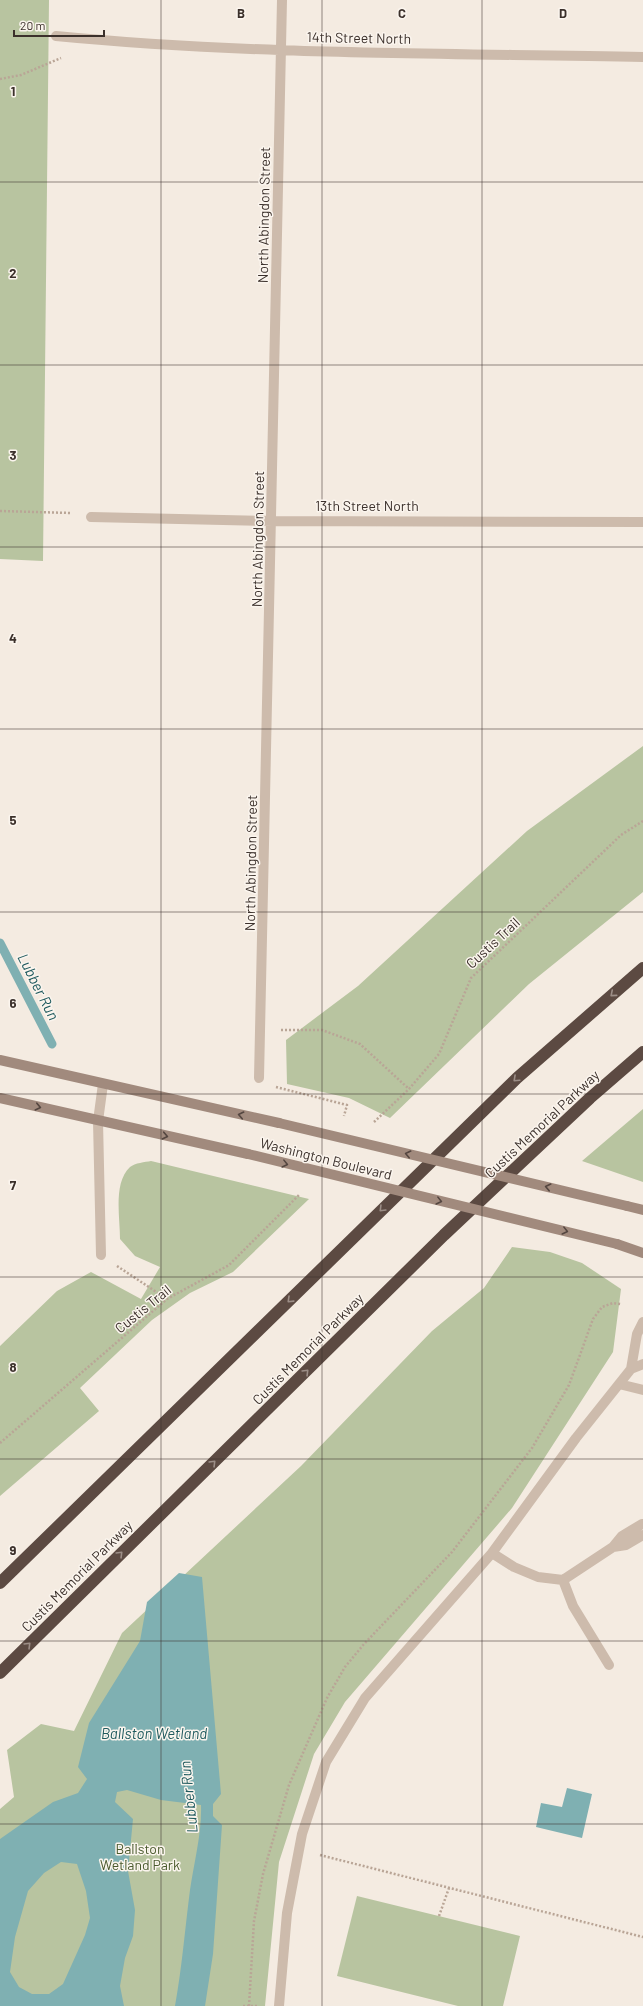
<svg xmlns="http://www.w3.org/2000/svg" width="643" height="2006" font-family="Barlow,sans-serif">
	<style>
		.green { fill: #b8c4a0 }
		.water { fill: #7fb0b2; fill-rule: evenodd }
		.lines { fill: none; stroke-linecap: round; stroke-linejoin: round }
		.stream { stroke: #7fb0b2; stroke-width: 9 }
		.path { stroke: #b9a596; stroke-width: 2.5; stroke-dasharray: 2 2; stroke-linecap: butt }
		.lane { stroke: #cdbbac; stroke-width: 10 }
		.street { stroke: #cdbbac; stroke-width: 10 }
		.secondary { stroke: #a18a7d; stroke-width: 10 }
		.highway { stroke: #5c4a42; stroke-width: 12 }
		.secondary-bridge { stroke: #a18a7d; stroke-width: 10 }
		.oneway { stroke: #9c8e87 }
		.oneway2 { stroke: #544640 }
		.grid { fill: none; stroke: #3b302b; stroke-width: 1; stroke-opacity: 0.55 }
		.labels { text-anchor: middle; stroke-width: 3; stroke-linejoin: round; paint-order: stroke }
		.street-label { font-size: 14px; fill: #3b302b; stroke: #fbf5ee }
		.park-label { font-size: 14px; fill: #4a5a2e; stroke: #fbf5ee }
		.water-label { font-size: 15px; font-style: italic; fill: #1f5a5e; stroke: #fbf5ee }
		.grid-label { font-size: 13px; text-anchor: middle; font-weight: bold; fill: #3b302b; stroke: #fbf5ee; stroke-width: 3; stroke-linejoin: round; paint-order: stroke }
	</style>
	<rect width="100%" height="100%" fill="#f4ebe1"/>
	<!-- green -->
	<path class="green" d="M0,0h49l-6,561 -43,-2z
		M643,746v146l-114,92 -139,134 -41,-20 -62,-14 -1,-44 72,-54 169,-155z
		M643,1109v73l-61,-21z
		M151,1161l158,38 -76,73 -43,21 -38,27 -72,68 19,23 -99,85v-150l57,-55 34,-19 50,27 19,-32 -25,-11 -15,-17c0,-22 -7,-56 10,-72 5,-4 15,-5 21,-6z
		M512,1247l38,5 32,11 39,26 -8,63 -101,156 -167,194 -31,52 -35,108 -14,144h-265v-197l14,-12 -7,-47 34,-26 33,7 48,-98 179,-167 131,-135 52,-43z
		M357,1896l163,40 -17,70h-45l-121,-30z"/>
	<!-- water -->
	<path class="water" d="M179,1573l23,4 19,217 -8,10v12l9,9 -9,129 -8,52h-30c7,-39 10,-77 15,-116 4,-28 12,-57 11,-85l-40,-5 -34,-10 -10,2 -2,10 18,17 -5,52 7,39 -2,26 -8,22 -5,28 4,20h-124v-167l53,-37 25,-9 9,-14 -9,-12 11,-44 51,-82 7,-39zM61,1862l16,2 9,27 4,27 -5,17 -22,49 -14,10h-17l-13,-7 -9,-15 5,-35 13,-46 16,-18z
		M567,1788l25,6 -10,44 -46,-11 5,-24 21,4z"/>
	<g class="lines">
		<!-- stream -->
		<path class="stream" d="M0,943l52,101"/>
		<!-- path -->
		<path class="path" d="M0,79l21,-4 40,-17
			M0,511l71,2
			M281,1030h41l38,14 49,45
			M276,1087l71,18 -3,11
			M374,1122l35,-33 30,-35 32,-76 150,-143 22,-14
			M117,1266l50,33
			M0,1443l167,-144 62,-34 71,-71
			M320,1855l323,82
			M439,1916l10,-28
			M243,2006h14
			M249,2006l5,-85 9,-47 26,-89 38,-87 18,-31 19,-23 88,-92 80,-104 37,-63 24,-66 9,-12 11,-4 8,1"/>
		<!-- lane -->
		<path class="lane" d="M631,1369l6,-35 6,-12
			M619,1384l24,6
			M613,1547l13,-2 17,-10
			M492,1553l22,14 24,10 25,3 50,-33 9,-11 20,-12
			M563,1580l10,26 36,59
			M279,2006l8,-93 15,-79 24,-72 39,-64 127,-145 84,-115 55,-69 12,-5"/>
		<!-- street -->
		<path class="street" d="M56,36c195,19 391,17 587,21
			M91,517l181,4 371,1
			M259,1078l23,-1078
			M101,1255l-3,-134 5,-37"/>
		<!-- secondary -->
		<path class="secondary" d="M0,1060l279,63
			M0,1098l248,56
			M627,1206l16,4
			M617,1244l26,9"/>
		<!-- highway -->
		<path class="highway" d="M0,1583l517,-505 126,-110
			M0,1673l444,-438 146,-137 53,-46"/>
		<!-- secondary-bridge -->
		<path class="secondary-bridge" d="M279,1123l348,83
			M248,1154l369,90"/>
	</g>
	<!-- one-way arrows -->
	<defs><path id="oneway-chevron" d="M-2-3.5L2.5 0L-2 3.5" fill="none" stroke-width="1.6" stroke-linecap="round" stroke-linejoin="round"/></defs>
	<g class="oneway">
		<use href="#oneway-chevron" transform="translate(613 994) rotate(140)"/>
		<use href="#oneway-chevron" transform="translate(516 1079) rotate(137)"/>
		<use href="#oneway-chevron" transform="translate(382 1209) rotate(135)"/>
		<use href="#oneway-chevron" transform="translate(290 1300) rotate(136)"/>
		<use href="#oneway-chevron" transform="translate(306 1372) rotate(-45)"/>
		<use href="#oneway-chevron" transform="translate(213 1463) rotate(-45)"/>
		<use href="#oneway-chevron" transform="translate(120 1554) rotate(-45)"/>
		<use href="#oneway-chevron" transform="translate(28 1645) rotate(-45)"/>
	</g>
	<g class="oneway2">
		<use href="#oneway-chevron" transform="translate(38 1107) rotate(13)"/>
		<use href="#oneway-chevron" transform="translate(241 1115) rotate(-168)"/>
		<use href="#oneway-chevron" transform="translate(165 1136) rotate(12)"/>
		<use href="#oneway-chevron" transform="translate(408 1154) rotate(-167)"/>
		<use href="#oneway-chevron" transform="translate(285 1164) rotate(14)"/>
		<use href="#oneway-chevron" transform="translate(548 1187) rotate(-167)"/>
		<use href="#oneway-chevron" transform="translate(439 1201) rotate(14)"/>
		<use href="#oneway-chevron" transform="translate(565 1231) rotate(14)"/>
	</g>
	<!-- grid -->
	<path class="grid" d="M161,0v2006M322,0v2006M482,0v2006M0,182h643M0,365h643M0,547h643M0,729h643M0,912h643M0,1094h643M0,1277h643M0,1459h643M0,1641h643M0,1824h643"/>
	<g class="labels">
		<!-- street labels -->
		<g class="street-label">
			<text transform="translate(359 38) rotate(1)" y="5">14th Street North</text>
			<text transform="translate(264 215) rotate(-89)" y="5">North Abingdon Street</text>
			<text x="367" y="511">13th Street North</text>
			<text transform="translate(258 539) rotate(-89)" y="5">North Abingdon Street</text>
			<text transform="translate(251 863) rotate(-89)" y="5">North Abingdon Street</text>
			<text transform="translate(493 943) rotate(-43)" y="5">Custis Trail</text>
			<text transform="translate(542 1124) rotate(-43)" y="5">Custis Memorial Parkway</text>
			<text transform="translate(326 1159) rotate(14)" y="5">Washington Boulevard</text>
			<text transform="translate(143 1309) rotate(-39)" y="5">Custis Trail</text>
			<text transform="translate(308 1349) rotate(-45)" y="5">Custis Memorial Parkway</text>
			<text transform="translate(77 1576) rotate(-45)" y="5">Custis Memorial Parkway</text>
		</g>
		<!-- park labels -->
		<g class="park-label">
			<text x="140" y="1854">Ballston<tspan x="140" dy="16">Wetland Park</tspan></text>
		</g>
		<!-- water labels -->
		<g class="water-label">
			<text transform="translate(38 987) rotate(63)" y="5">Lubber Run</text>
			<text x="154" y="1739">Ballston Wetland</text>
			<text transform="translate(189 1797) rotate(-96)" y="5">Lubber Run</text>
		</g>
	</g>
	<g class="grid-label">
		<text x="241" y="18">B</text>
		<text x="402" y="18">C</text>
		<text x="563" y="18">D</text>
		<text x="13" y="96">1</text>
		<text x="13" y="278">2</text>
		<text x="13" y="460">3</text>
		<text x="13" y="643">4</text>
		<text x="13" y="825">5</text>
		<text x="13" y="1008">6</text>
		<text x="13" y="1190">7</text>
		<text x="13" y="1372">8</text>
		<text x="13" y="1555">9</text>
	</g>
	<!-- scale -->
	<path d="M14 30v6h90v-6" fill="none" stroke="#3b302b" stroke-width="2"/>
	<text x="20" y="30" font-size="12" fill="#3b302b" stroke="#fbf5ee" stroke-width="3" paint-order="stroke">20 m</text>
</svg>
